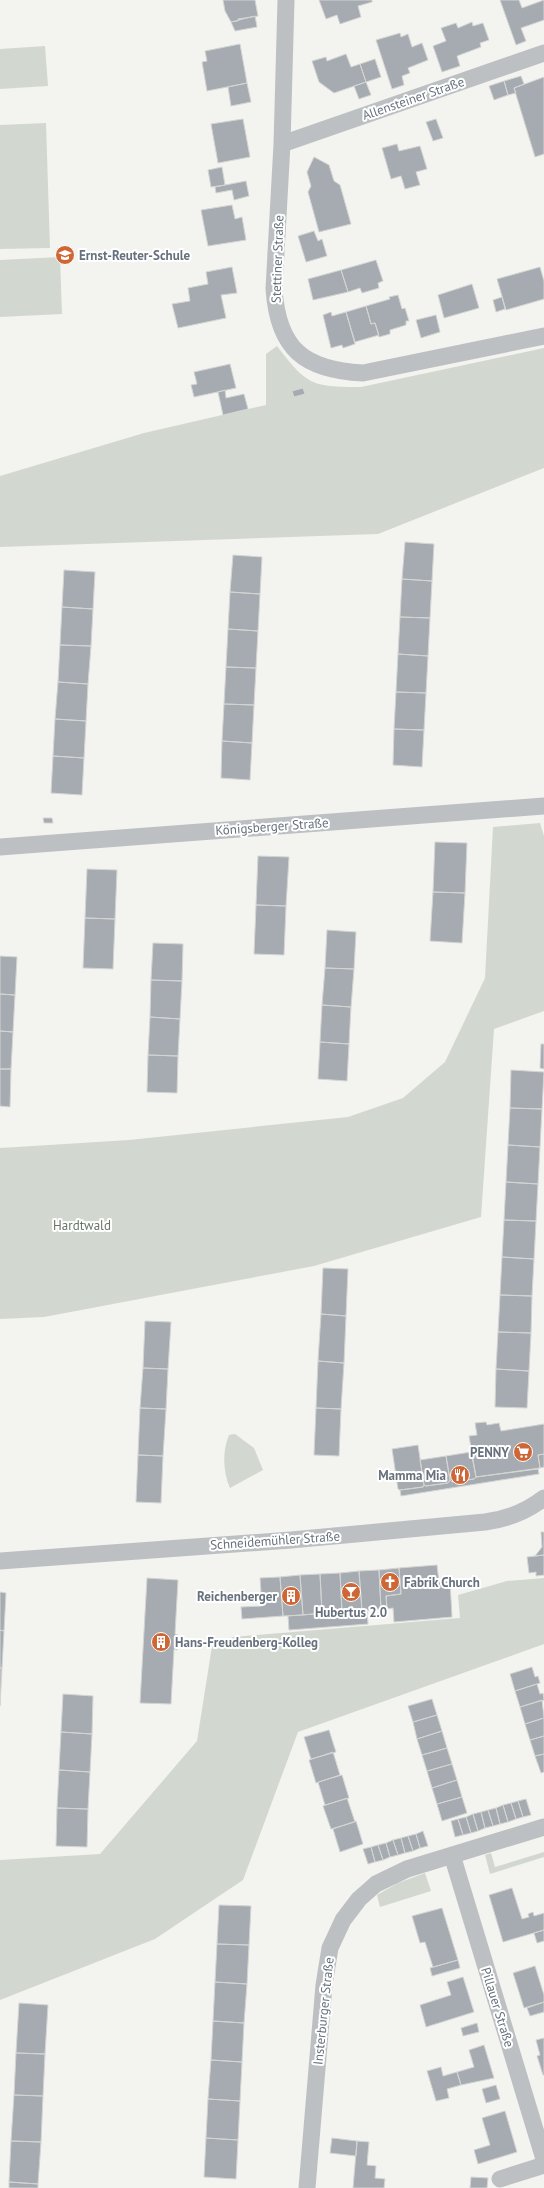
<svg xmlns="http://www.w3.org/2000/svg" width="544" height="2188" font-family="'PT Sans',sans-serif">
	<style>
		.green { fill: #d2d8d0 }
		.building { fill: #a5abb0; stroke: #d4d5d3 }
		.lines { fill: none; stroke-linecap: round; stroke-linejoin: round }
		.street { stroke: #bdc0c3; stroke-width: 17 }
		.labels { text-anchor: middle; stroke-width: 4; stroke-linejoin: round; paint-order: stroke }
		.street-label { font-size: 13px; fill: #66717d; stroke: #fff }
		.poi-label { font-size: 13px; font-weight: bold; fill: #66717d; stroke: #fff; text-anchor: start }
		.park-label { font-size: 13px; fill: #667564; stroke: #fff }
	</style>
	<rect width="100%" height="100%" fill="#f3f3f0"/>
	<!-- green -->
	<path class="green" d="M45,46l3,40 -48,3v-40z
		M46,123l4,125 -50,1v-124z
		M60,257l2,57 -62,3v-57z
		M277,346c30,39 34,41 84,41l183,-39v120l-166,66 -378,13v-71l144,-43 122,-28v-51z
		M540,823l4,13v175l-50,18 -13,188 -167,49 -270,51 -44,2v-171l129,-8 219,-23 55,-19 42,-36 40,-84 8,-151z
		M235,1434l19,14 9,22 -33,18c-7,-16 -8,-36 -1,-53z
		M544,1578v66l-246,88 -55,148 -88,59 -155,61v-140l100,-6 97,-113 15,-95 21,-9 227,-19 -2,-23 49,-14z
		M544,1852v5l-54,17 -5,-19 6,-2 4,14z
		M425,1873l6,18 -51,16 -3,-12 21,-12z"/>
	<!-- building -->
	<path class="building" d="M223,0h32l3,16 -20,3v2l-7,1 -6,-11z
		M319,0h53v2l-14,4 3,11 -21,7 -3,-9 -11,4z
		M500,0h19l3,8 22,-8v20l-23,8 5,13 -10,4z
		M255,16l2,11 -22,4 -4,-9z
		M472,22l1,4 10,-3 6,17 -9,3 1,4 -24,9 3,10 -18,6 -9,-26 13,-5 -5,-13 15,-5 2,5z
		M400,33l1,4 7,-3 4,13 10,-4 6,17 -20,8 2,5 -8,3 2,9 -12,4 -16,-49z
		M240,44l7,39 -40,8 -5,-29 5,-1 -2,-10z
		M346,54l5,13 9,-3 6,18 -32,11 -15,-11 -7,-21 14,-4 1,4z
		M375,59l6,18 -15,5 -6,-18z
		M521,76l3,8 -10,4 2,5 -8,2 -4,-14z
		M544,77v77l-9,3 -21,-69z
		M504,81l4,14 -14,5 -5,-14z
		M366,82l5,13 -12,4 -5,-13z
		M247,83l4,19 -20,4 -3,-19z
		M243,119l7,38 -32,6 -7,-39z
		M436,119l7,19 -10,3 -7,-19z
		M397,144l2,7 21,-5 7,23 -11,3 4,13 -15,4 -4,-13 -10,3 -9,-31z
		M314,157l15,8 5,16 6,4 11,39 -32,8 -11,-40 3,-6 -4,-14z
		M222,167l3,18 -14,2 -3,-17z
		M246,181l3,15 -15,4 -2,-10 -16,3 -1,-6z
		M232,205l3,14 7,-2 4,23 -38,6 -7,-36z
		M314,231l4,10 4,-2 5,17 -21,6 -8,-26z
		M376,260l7,21 -5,2 1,5 -17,5 -2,-5 -12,4 -7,-22z
		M232,267l5,26 -16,2 5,23 -48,10 -6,-24 18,-3 -2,-13 20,-4 -2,-12z
		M540,267l4,14v18l-38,11 -9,-31z
		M341,270l7,22 -35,8 -5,-21z
		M472,284l7,24 -35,10 -6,-23z
		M398,295l4,14 3,-1 4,13h-3v4l-16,5v4l-11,3 -4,-14 -4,1 -5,-18 24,-7 -1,-2z
		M502,297l3,12 -9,3 -3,-12z
		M366,306l5,18 4,-1 4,12 -24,7 -9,-30z
		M331,312l1,4 14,-4 9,32 -12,4 -1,-3 -11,3 -8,-33z
		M436,315l4,17 -19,6 -5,-18z
		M230,364l6,24 -42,9 -3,-12 6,-1 -3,-12z
		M303,388l2,6 -11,3 -2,-6z
		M225,390l1,8 18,-4 4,15 -25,6 -5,-23z
		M405,542l29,2 -2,37 -30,-2z
		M233,555l29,2 -2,37 -30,-2z
		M64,570l31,2 -2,37 -31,-2z
		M402,579l30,2 -2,37 -30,-1z
		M230,592l30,2 -2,37 -30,-2z
		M62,607l31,2 -2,37 -31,-1z
		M400,617l30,1 -2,38 -30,-2z
		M228,629l30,2 -2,37 -30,-1z
		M60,645l31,1 -3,38 -30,-2z
		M398,654l30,2 -2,37 -30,-1z
		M226,667l30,1 -2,37 -30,-1z
		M58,682l30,2 -2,37 -31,-2z
		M396,692l30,1 -2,37 -30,-1z
		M224,704l30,1 -2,38 -30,-2z
		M55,719l31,2 -2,37 -31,-2z
		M394,729l30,1 -2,37 -29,-2z
		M222,741l30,2 -2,37 -29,-2z
		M53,756l31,2 -2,37 -31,-2z
		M43,818h9l1,5h-9z
		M435,842l32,1 -2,50 -32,-1z
		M258,856l31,1 -3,49 -30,-1z
		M87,869l30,1 -2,49 -30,-1z
		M433,892l32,1 -3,50 -32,-2z
		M256,905l30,1 -2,49 -30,-1z
		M85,918l30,1 -2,50 -30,-1z
		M327,930l29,2 -2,37 -29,-1z
		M153,943l30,1 -1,37 -31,-1z
		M0,956l17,1 -2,38 -15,-1z
		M325,968l29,1 -3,38 -29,-2z
		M151,980l31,1 -2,38 -30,-2z
		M0,994l15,1 -2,37 -13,-1z
		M322,1005l29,2 -2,37 -29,-2z
		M150,1017l30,2 -2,37 -30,-1z
		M0,1031l13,1 -2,37h-11z
		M320,1042l29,2 -2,37 -29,-2z
		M541,1044h3v25l-4,-1z
		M148,1055l30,1 -1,37 -30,-1z
		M0,1069h11l-1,38 -10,-1z
		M511,1070l33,2 -2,37 -32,-1z
		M510,1108l32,1 -2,38 -32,-2z
		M508,1145l32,2 -2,37 -32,-2z
		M506,1182l32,2 -2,37 -32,-1z
		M504,1220l32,1 -2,38 -32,-2z
		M502,1257l32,2 -2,37 -32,-1z
		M323,1268l25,1 -2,47 -25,-2z
		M500,1295l32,1 -1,37 -33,-1z
		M321,1314l25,2 -2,47 -26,-2z
		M145,1321l26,1 -3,47 -25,-1z
		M498,1332l33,1 -2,38 -33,-2z
		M318,1361l26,2 -3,46 -25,-1z
		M143,1368l25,1 -2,40 -26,-1z
		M496,1369l33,2 -2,37 -32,-1z
		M140,1408l26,1 -3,47 -25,-1z
		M316,1408l25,1 -2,47 -25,-1z
		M486,1422l1,3 12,-2 2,8 43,-7v30l-6,1 2,13 -64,9 -7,-41 8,-1 -2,-12z
		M418,1445l6,40 -1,2 -23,3 -2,-1 -6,-40z
		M471,1452l5,25 -2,2 -22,3 -2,-2 -4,-24z
		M544,1454v13l-4,1 -2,-13z
		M138,1455l25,1 -2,47 -25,-1z
		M446,1456l4,24 -2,3 -22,3 -2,-1 -4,-25z
		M538,1469l1,5 -138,22 -1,-6 23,-3 1,-2 2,1 22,-3 2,-3 2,2 22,-3 2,-2z
		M541,1532h3v23l-9,1 7,-9z
		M544,1555v20l-8,1v-4l-7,1 -2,-16z
		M437,1565l2,17 11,-1 2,36 -58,5 -1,-14 -6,1 -1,-13 15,-2 -2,-26z
		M399,1568l2,26 -15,2 1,13h-6l-2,-39z
		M379,1570l2,39 -19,2 -3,-40z
		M359,1571l3,40 -20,1 -2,-39z
		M340,1573l2,39 -20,1 -2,-39z
		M320,1574l2,39 -19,2 -3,-40z
		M300,1575l3,40 -20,1 -3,-39z
		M280,1577l3,39 -41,3 -1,-12 21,-1 -2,-28z
		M147,1578l31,2 -3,54 3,1 -1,15 -3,-1 -3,55 -31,-1z
		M0,1592l6,1 -2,38 -4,-1z
		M367,1610l1,14 -79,6 -1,-14z
		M0,1630l4,1 -2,37h-2z
		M532,1667l3,10 3,-1 2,7 -25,8 -5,-17z
		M0,1668h2l-2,38z
		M537,1684l3,10 3,-1 1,7 -24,7 -5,-16z
		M63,1694l30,2 -1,38 -31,-2z
		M432,1699l5,16 -24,7 -5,-16z
		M542,1700l2,18 -19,6 -5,-17z
		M437,1715l5,16 -25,8 -4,-17z
		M544,1718v18l-14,4 -5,-16z
		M329,1730l7,22 -25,7 -7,-22z
		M442,1731l5,17 -25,7 -5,-16z
		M61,1732l31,2 -2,38 -31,-2z
		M544,1736v18l-9,2 -5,-16z
		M447,1748l5,16 -25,7 -5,-16z
		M333,1752l7,23 -24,8 -7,-23z
		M544,1754v18l-3,1 -6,-17z
		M452,1764l5,16 -25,8 -5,-17z
		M59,1770l31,2 -2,37 -31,-1z
		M342,1775l7,23 -24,7 -7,-23z
		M457,1780l5,17 -25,7 -5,-16z
		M462,1797l5,16 -25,8 -5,-17z
		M347,1798l8,24 -24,7 -8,-23z
		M526,1799l5,16 -8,2 -5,-16z
		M518,1801l5,16 -7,2 -5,-16z
		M511,1803l5,16 -8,3 -5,-17z
		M503,1805l5,17 -8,2 -4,-16z
		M57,1808l31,1 -1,38 -31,-1z
		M496,1808l4,16 -7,2 -5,-16z
		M488,1810l5,16 -8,2 -4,-16z
		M481,1812l4,16 -7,3 -5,-17z
		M473,1814l5,17 -7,2 -5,-16z
		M466,1817l5,16 -8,2 -5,-16z
		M458,1819l5,16 -8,2 -4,-16z
		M356,1821l7,23 -23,8 -7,-23z
		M423,1831l5,15 -8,2 -4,-14z
		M416,1834l4,14 -7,3 -5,-15z
		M408,1836l5,15 -8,2 -4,-15z
		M401,1838l4,15 -7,2 -5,-15z
		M393,1840l5,15 -8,2 -4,-14z
		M386,1843l4,14 -7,3 -5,-15z
		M378,1845l5,15 -8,2 -4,-15z
		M371,1847l4,15 -7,2 -5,-15z
		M512,1888l10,31 7,-2 -1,-3 5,-2 1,4 10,-3v17l-41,12 -14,-47z
		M219,1905l32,1 -2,39 -32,-1z
		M442,1908l16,52 -25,7 -8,-25 -5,1 -8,-27z
		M544,1930v11l-7,2 -3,-10z
		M217,1944l32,1 -2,39 -32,-2z
		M458,1960l2,8 -28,8 -2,-8z
		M535,1966l9,29v7l-20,6 -11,-35z
		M463,1977l11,35 -48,15 -6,-22 31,-10 -4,-13z
		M215,1982l32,2 -3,39 -31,-2z
		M544,2002v10l-14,4 -3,-8z
		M19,2003l29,2 -3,49 -29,-1z
		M213,2021l31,2 -2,39 -31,-2z
		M477,2023l2,9 -16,4 -2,-8z
		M544,2038v37h-1l-6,-19 3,-1 -4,-15z
		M484,2045l10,33 -33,7 -4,-13 17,-5 -5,-17z
		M16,2053l29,1 -2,42 -29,-1z
		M211,2060l31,2 -2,39 -32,-2z
		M441,2067l2,9 14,-4 4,13 -14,4 2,9 -13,3 -9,-30z
		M496,2085l4,14 -14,4 -4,-14z
		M14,2095l29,1 -2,46 -30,-1z
		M208,2099l32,2 -2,39 -32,-2z
		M505,2111l12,41 -39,12 -4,-14 16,-5 -8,-27z
		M206,2138l32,2 -2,39 -32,-2z
		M332,2138l25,3 -1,15 -26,-3z
		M11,2141l30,1 -3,42 -29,-2z
		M357,2141l12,1 -2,23 9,1 -1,12 10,1 -1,9h-31z
		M471,2177l17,1 -1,10h-17z
		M9,2182l29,2v4h-29z"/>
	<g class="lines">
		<!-- street -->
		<path class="street" d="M286,0l-4,144 -8,145c4,60 30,81 89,84l181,-37
			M282,144l262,-91
			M0,847l544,-41
			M0,1561l291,-21 194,-18c23,-3 41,-10 59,-24
			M452,1855l92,304
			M500,2179l44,-14
			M307,2188l17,-203 6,-37 13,-28 16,-21 17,-15 31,-15 137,-42"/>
	</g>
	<!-- icons -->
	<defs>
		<symbol id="school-disc" viewBox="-11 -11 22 22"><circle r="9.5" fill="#ce6636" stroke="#fff"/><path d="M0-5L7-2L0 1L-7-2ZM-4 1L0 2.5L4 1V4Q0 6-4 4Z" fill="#fff"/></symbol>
		<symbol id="supermarket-disc" viewBox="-11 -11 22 22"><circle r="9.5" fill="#ce6636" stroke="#fff"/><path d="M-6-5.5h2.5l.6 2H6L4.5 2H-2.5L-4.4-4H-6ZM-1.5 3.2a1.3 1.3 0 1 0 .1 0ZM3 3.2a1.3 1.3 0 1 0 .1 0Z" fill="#fff"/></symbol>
		<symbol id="restaurant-disc" viewBox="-11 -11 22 22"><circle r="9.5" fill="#ce6636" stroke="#fff"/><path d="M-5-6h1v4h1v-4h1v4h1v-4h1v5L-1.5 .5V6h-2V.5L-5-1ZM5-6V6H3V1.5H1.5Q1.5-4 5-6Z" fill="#fff"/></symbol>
		<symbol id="church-disc" viewBox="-11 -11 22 22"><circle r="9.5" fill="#ce6636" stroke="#fff"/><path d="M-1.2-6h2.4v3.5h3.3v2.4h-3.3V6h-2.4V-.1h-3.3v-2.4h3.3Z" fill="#fff"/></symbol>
		<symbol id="bar-disc" viewBox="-11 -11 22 22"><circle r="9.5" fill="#ce6636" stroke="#fff"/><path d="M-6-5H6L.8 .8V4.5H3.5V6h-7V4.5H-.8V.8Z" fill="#fff"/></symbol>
		<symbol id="building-disc" viewBox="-11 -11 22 22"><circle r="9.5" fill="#ce6636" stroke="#fff"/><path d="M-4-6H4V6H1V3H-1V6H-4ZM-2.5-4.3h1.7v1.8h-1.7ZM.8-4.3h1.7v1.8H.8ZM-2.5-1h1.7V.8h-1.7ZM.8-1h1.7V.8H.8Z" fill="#fff"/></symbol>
	</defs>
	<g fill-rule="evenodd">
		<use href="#school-disc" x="54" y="244" width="22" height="22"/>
		<use href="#supermarket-disc" x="512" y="1441" width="22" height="22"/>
		<use href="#restaurant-disc" x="449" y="1464" width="22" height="22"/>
		<use href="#church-disc" x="379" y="1571" width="22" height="22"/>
		<use href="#bar-disc" x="340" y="1581" width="22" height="22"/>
		<use href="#building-disc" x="280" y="1585" width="22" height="22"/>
		<use href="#building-disc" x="150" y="1631" width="22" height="22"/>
	</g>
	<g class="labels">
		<!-- street labels -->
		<g class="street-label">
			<text transform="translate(413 98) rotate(-19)" y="5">Allensteiner Straße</text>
			<text transform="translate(277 259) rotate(-88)" y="5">Stettiner Straße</text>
			<text transform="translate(272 826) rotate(-4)" y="5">Königsberger Straße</text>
			<text transform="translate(275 1540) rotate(-4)" y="5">Schneidemühler Straße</text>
			<text transform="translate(498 2007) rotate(73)" y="5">Pillauer Straße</text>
			<text transform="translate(323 2011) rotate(-84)" y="5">Insterburger Straße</text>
		</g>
		<!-- poi labels -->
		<g class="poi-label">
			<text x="79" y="260">Ernst-Reuter-Schule</text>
			<text x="509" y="1457" text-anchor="end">PENNY</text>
			<text x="446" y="1480" text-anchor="end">Mamma Mia</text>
			<text x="404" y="1587">Fabrik Church</text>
			<text x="277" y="1601" text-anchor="end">Reichenberger</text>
			<text x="351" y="1617" text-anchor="middle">Hubertus 2.0</text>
			<text x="175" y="1647">Hans-Freudenberg-Kolleg</text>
		</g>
		<!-- park labels -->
		<g class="park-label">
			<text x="82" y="1230">Hardtwald</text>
		</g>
	</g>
</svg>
